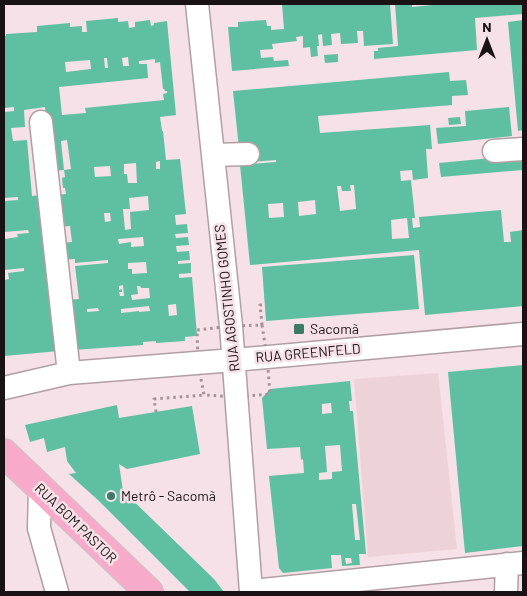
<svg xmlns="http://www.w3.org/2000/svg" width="527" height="596" font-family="Barlow,sans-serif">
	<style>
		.built { fill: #eed2da }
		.building { fill: #5ec0a0; fill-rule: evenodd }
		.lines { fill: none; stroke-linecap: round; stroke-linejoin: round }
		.minor-casing { stroke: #b29fa4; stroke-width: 25 }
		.major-casing { stroke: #c8c6c7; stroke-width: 30 }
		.path { stroke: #a29397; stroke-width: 3; stroke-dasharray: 2.5 4; stroke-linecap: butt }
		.minor { stroke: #fff; stroke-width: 22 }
		.major { stroke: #f8abc8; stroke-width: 28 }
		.poi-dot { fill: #3d7b67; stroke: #f5e1e7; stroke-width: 2 }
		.labels { text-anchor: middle; stroke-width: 5; stroke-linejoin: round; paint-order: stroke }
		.street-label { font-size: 14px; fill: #1a1315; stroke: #f5e1e7 }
		.poi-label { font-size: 14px; fill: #1a1315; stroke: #f5e1e7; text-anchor: start }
	</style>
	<rect width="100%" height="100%" fill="#f5e1e7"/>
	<!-- built -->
	<path class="built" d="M438,373l19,176 -89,8 -14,-178z"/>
	<!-- building -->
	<path class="building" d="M282,4h108l3,40 -29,2 -1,-15h-6l1,12 -17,1 -1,-11 -9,1 1,11 -9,1 -1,-12 -4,1 1,11h-2l1,10 -7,1 -1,-10 -7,1v-12l-7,1 1,4 -25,3 1,5 -13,1 1,8 12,-1 1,4 14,-1 1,6 -57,5 -4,-44h10v-5l28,-2 1,6h4v4l13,-1z
		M395,4h17v3l30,-3h81v10l-48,4 2,32 -103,9v-8h4v-3l20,-2z
		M118,18v4l10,-1 1,7 6,-1v-5l15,-2 1,6 3,-1v-2l13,-2 9,94 -16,2 2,14h1l3,29 14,-1 6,55 -11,1 1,10 11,-1 1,9 -13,1 1,4 12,-1 1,8 -13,1 1,6 12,-1 1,9 -12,1v3l13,-1v10l-12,1v4l13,-1 5,58 -2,1 -10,1v4l-29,2v-2l-13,1v3l-70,5 -6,-50 12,-1 -4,-33 33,-3v-3l-33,3v-4l-13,1 -2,-17 12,-1 -2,-16 -11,1 -4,-32 11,-1 -1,-6h-2l-1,-10 3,-1 -1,-7 7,-1 -4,-29 -6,1 3,29 -12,1 -7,-64 -21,3 1,17 -14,1 2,13 14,-1 5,56 10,-1 17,156 -55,5v-76l5,-1 -1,-6 16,-2v-3l-20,2v-31l14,-2 -1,-3 12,-1 -1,-3 -24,2v-31l14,-1v-3l-14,1v-86l10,-1v-4l-10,1v-72h2v-2l31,-2v-6l33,-3v4l12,-1v6h5l-1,-11zM128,57l1,9h-6l-1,-8zM104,58h3l1,10h-3zM155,59v4l5,-1 3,27h1l1,2h2v2l-4,1 1,6 -79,8 1,5 -24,2 -3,-28 89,-9 -1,-14h-8v-3zM90,60l1,9 -25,3 -1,-10zM160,161v8h-4v-7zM136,163l1,20h-9l-1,-9h-3v-10zM110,166l1,10 -16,1 -1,-10zM148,196l1,14 -19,2 1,17 -6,1 -2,-21h7l-1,-11zM104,213h6l1,8 -6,1zM143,237l1,9 -13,1v-5l-12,2 -1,-5zM146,262l1,11 -15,1v-5h-4v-6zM123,285l1,11h-4l-1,-4h3v-3l-3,1v-4zM137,286h3l1,2h8l1,10 -18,2 -1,-5 7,-1zM176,304l1,11 -8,1 -1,-11zM149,306l1,5 -11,1v-1l-18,2v-4zM98,308l1,3 -12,1v-3z
		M523,20v110l-5,1 -10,-109z
		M338,54v8l-13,1 -1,-8z
		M449,72l1,9 16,-1 2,15 -16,1v9l-134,11 2,17 110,-8 2,24h-6l2,29 -15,2 -1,-10 -12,1 1,10 10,-1 4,38h-3l1,10 7,-1 -1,-10 82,-7 3,32h7l-1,-10 13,-2v76l-98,9 -6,-65 -169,15 -10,-100 36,-3v-2l-24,2 -13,-14 -6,-57zM350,185h4l2,24 -16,2 -3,-25h4l1,5h9zM315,200l1,14 -17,2 -1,-14zM283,203l1,14 -15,1 -1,-14zM407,218l2,20 -17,1 -1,-19z
		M509,107l3,29 -74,8 -2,-16 30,-2 -1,-15z
		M460,117l1,7 -12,1 -1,-7z
		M523,155v15l-82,7 -2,-14z
		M414,255l5,54 -153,12 -4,-54z
		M523,365v181l-58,7 -17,-181z
		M350,381l2,20h-3l1,10h3l13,143h-7l1,11 -18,1 -1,-11h-10l1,13 -49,5 -4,-5 -10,-92 35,-3 -1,-14 -2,1 -1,-13 -33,2 -5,-51 8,-9zM331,403l1,10 -10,1v-10zM340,445l2,26 -10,1v7l-13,1v-7l8,-1 -2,-26zM352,504h4l4,36h-5zM345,558h6l1,5 -6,1z
		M117,405l2,13 73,-12 8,48 -73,15 -8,-5 4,27 91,88 10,13h-34l-91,-91 -30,-27 7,-1 -9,-12 -2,-14 -18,5 -3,-14 -14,4 -5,-17z"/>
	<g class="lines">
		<defs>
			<path id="minor" d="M197,4l34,322 20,266
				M41,122l28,251
				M494,151l29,-2
				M213,155l35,-1
				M4,388l65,-15 165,-13 289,-26
				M40,488l-1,40 18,64
				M251,591l272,-28
				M506,592l1,-28"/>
			<path id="major" d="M4,453l145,139"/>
		</defs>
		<!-- minor casing -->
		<use href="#minor" class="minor-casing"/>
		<!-- major casing -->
		<use href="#major" class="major-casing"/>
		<!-- path -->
		<path class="path" d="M262,325l5,32 3,37 -33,3 -33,-2 -6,-32 -1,-33 34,-4z
			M262,325l-2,-20h4
			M156,412l-2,-13 50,-4"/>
		<!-- minor -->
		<use href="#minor" class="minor"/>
		<!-- major -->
		<use href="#major" class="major"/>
	</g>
	<!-- markers -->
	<g class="poi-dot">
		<rect x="293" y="323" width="12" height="12" rx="2.5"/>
		<circle cx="111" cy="496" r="5"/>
	</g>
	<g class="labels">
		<!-- street labels -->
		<g class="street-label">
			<text transform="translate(227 298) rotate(-96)" y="5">RUA AGOSTINHO GOMES</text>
			<text transform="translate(308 353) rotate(-5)" y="5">RUA GREENFELD</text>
			<text transform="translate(76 523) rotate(44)" y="5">RUA BOM PASTOR</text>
		</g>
		<!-- poi labels -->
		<g class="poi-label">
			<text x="310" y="334">Sacomã</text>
			<text x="121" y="501">Metrô - Sacomã</text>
		</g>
	</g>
	<!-- border -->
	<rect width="527" height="596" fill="none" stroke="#1a1315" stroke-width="10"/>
	<!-- north arrow -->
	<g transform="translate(487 40)" stroke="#f5e1e7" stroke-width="4" paint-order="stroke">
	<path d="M0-4L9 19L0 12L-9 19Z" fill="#1a1315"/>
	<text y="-8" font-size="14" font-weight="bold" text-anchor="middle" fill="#1a1315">N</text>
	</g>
</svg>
